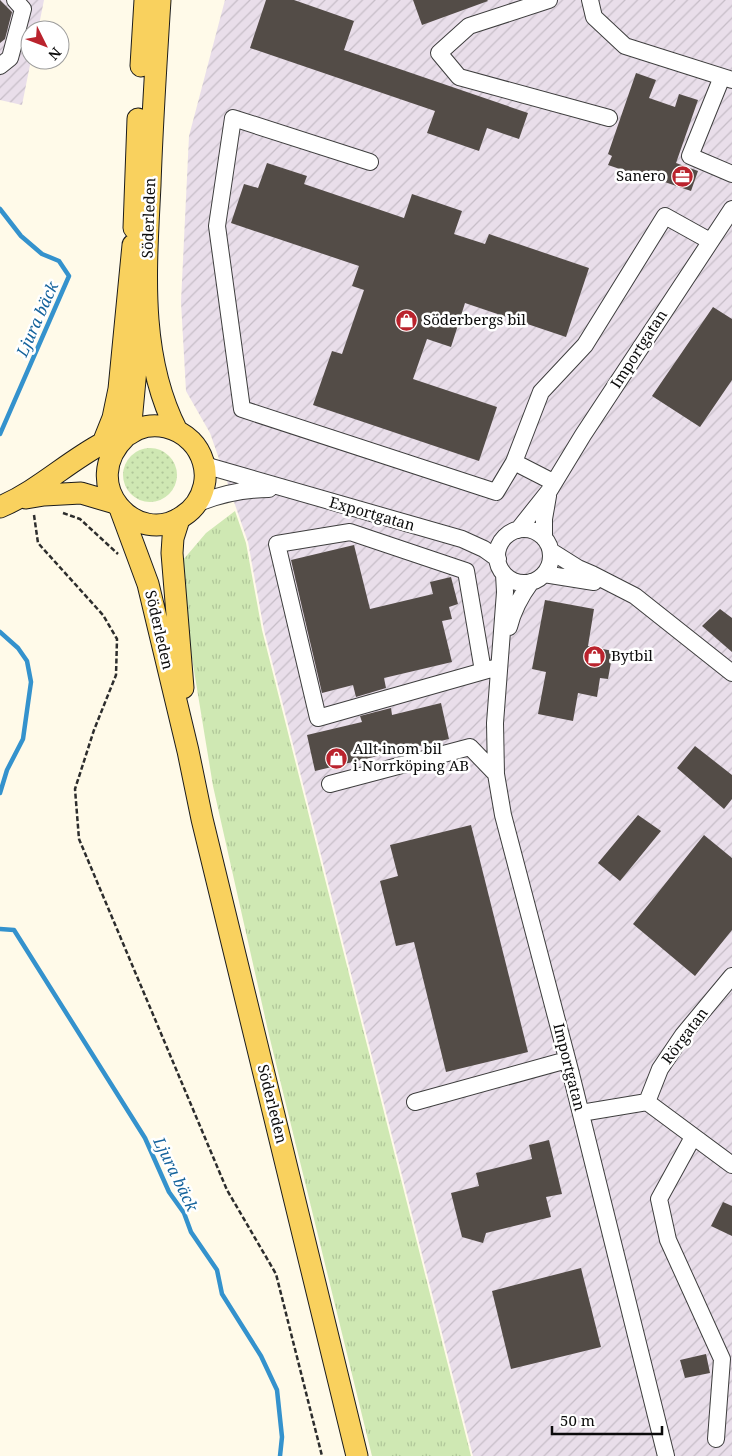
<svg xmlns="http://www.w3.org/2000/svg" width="732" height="1456" font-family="'Noto Serif',serif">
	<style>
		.industrial { fill: url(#industrial-furrows) }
		.grass { fill: url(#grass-tufts) }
		.park { fill: url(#park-dots) }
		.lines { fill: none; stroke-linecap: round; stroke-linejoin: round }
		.stream { stroke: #3492cd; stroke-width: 4.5 }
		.building { fill: #534c47 }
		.minor-casing { stroke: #3e3e3e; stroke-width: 18 }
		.major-casing { stroke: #1c1c1c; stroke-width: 23 }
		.path { stroke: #2d2d2d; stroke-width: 2.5; stroke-dasharray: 5 2.5; stroke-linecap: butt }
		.minor { stroke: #fff; stroke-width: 16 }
		.major { stroke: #f9d15e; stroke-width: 21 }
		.labels { text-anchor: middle; stroke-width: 5; stroke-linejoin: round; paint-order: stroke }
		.poi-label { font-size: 15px; fill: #0b0b0b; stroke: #fff; text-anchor: start }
		.street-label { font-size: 15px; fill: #0b0b0b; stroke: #fff }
		.water-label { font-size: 16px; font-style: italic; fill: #15639c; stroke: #fff }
	</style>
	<defs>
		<pattern id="industrial-furrows" width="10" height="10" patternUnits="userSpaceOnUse" patternTransform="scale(1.25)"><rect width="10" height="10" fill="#e9deea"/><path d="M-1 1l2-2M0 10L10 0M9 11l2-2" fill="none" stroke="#c6bdc7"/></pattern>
		<pattern id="grass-tufts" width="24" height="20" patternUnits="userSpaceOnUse" patternTransform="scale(1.25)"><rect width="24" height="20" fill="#cfe8b3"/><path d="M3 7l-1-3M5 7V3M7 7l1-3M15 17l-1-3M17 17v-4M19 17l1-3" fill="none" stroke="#b0c699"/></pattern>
		<pattern id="park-dots" width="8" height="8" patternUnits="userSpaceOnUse" patternTransform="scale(1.25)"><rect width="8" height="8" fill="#cfe8b3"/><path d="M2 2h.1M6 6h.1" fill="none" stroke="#b0c699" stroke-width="1.8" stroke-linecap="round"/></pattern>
	</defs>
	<rect width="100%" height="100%" fill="#fffae9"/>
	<!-- industrial -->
	<path class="industrial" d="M0,0h44l-6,30h-8v30h1l-9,45 -22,-5z
		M225,0h507v1456h-259l-209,-826 -16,-88 -38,-109 -24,-42 -5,-89 8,-166z"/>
	<!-- grass -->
	<path class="grass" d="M235,511l11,32 16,87 209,826h-99l-103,-421 -56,-249 -36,-219 29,-34z"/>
	<!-- park -->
	<path class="park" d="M123 475a27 27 0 1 1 54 0a27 27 0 1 1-54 0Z"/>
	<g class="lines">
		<!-- stream -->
		<path class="stream" d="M0,209l21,27 21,18 17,7 10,15 -69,158
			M0,632l18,16 9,13 4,21 -8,57 -16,31 -7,23
			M0,929l14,1 131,208 24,54 15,21 7,19 26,38 5,24 39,62 16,34 5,47 -2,19"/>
	</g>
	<!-- building -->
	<path class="building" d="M0,0l12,12 -7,27 -5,4z
		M266,0h28l60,21 -10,29 184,63 -9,26 -32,-11 -8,23 -52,-18 8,-22 -185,-63z
		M413,0h74l1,1 -66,24z
		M636,73l20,7 -7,18 26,9 4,-13 19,6 -22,63 22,8 -7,20 -35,-12 -1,2 -47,-16 4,-9 -4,-2z
		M267,163l40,13 -3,8 100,34 8,-24 50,17 -8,23 31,10 4,-10 100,34 -23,69 -101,-34 -14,44 -24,-8 -14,40 84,28 -18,54 -166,-56 19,-54 10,3 22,-64 -12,-4 7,-20 -128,-43 13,-39 14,4z
		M713,307l19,12v61l-32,47 -48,-31z
		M354,545l16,64 63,-15 -3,-12 21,-5 7,27 -9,3 3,12 -10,2 10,41 -68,16 2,10 -30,9 -3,-12 -31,8 -31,-133z
		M545,600l49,9 -6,37 25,5 -5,28 -8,-1 -3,19 -19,-4 -5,28 -35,-7 8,-42 -14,-3z
		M720,609l12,9v34l-30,-26z
		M441,703l8,36 -134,32 -8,-36 55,-13 -2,-6 31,-8 1,7z
		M695,746l37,29v24l-8,10 -47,-41z
		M638,815l23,16 -41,50 -22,-18z
		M471,825l57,227 -82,20 -32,-130 -18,4 -16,-65 18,-5 -8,-31z
		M704,835l28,23v72l-37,46 -62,-52z
		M549,1140l13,54 -16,3 5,20 -65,16 -3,10 -21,-6 -11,-44 28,-7 -3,-13 56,-14 -3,-14z
		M723,1202l9,4v30l-21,-10z
		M581,1268l20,79 -90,22 -19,-78z
		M706,1354l4,19 -25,5 -5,-18z"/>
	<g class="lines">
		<defs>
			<path id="minor" d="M549,0l-80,26 -30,27 20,24 150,41
				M590,0l4,17 31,29 107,34
				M0,66l10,-8 13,-49 -8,-9
				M722,77l-32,79 42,18
				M370,162l-137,-44 -16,108 25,183 254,83 18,-30 39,20
				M203,462l8,5 7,2 244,70 22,10 14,10
				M514,462l27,-70 44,-47 80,-129 45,25
				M196,504c24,-10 47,-15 73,-15
				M497 556a27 27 0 1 1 54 0a27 27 0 1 1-54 0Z
				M518,530l31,-39 34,-56 149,-226
				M544,538v-19l4,-23
				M551,551l27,17 14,6 43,22 97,77
				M504,574l1,18 -10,131 1,51 7,41 67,255 96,386
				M544,574l50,8
				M509,627c4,-17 11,-30 22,-45
				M483,671l-17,-100 -116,-39 -73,12 41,174 180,-51
				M330,784l140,-37 26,27
				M415,1102l152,-42
				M647,1102l13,-33 23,-34 49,-59
				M581,1113l66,-11 85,63
				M693,1137l-34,62 9,41 54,119 -6,80"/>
			<path id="major" d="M160,0c-4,62 -8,124 -10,185 -4,83 -12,170 27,246
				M141,66l4,-66
				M134,228l4,-109
				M130,433l6,-64 -2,-63
				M103,443l10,-25 6,-29 14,-144
				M26,498l18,-3 37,-2 34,10
				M0,507c38,-16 67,-45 103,-64 7,-4 14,-4 22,-7 4,-1 8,-5 13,-7 18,-7 39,-2 53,12 11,11 17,29 13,45 -3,13 -10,23 -21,30 -46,33 -107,-32 -57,-80
				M121,511l27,73 40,167 14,68 155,637
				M179,519l-6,19 -1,15 11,135"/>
		</defs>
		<!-- minor casing -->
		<use href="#minor" class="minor-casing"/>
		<!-- major casing -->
		<use href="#major" class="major-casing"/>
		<!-- path -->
		<path class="path" d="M63,513l17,6 38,35
			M34,515l4,28 65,72 14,24 -1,36 -22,55 -19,59 4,50 148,351 49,84 46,182"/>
		<!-- minor -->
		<use href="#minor" class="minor"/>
		<!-- major -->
		<use href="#major" class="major"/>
	</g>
	<!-- icons -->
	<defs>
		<symbol id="office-disc" viewBox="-11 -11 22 22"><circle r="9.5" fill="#ba232d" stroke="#fff"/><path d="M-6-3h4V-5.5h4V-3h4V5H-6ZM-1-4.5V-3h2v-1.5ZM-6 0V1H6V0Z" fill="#fff"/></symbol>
		<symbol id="shop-disc" viewBox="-11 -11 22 22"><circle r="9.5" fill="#ba232d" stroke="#fff"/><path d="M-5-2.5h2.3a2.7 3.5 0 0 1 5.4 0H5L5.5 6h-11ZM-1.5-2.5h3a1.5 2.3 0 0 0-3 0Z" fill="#fff"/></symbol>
	</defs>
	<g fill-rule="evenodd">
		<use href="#office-disc" x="670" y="164" width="25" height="25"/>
		<use href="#shop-disc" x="394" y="308" width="25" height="25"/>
		<use href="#shop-disc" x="582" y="644" width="25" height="25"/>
		<use href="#shop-disc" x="324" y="746" width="25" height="25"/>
	</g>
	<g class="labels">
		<!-- poi labels -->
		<g class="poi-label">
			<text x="666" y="181" text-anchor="end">Sanero</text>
			<text x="423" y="325">Söderbergs bil</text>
			<text x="611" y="661">Bytbil</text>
			<text x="353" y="754">Allt inom bil<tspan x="353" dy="17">i Norrköping AB</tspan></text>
		</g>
		<!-- street labels -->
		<g class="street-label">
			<text transform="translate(149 218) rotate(-88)" y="5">Söderleden</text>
			<text transform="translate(639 349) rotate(-57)" y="5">Importgatan</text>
			<text transform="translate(372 514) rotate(16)" y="5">Exportgatan</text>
			<text transform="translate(159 630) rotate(77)" y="5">Söderleden</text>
			<text transform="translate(685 1036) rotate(-53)" y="5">Rörgatan</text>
			<text transform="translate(569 1067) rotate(76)" y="5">Importgatan</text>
			<text transform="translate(272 1104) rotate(76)" y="5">Söderleden</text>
		</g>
		<!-- water labels -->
		<g class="water-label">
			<text transform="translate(37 319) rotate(-66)" y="6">Ljura bäck</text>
			<text transform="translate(176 1174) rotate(64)" y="6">Ljura bäck</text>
		</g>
	</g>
	<!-- north arrow -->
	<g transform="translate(45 45) rotate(132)"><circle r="24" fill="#ffffff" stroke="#9d9d9d"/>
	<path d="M0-4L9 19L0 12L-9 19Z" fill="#ba232d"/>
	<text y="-8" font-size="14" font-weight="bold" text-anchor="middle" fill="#0b0b0b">N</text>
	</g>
	<!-- scale -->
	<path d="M552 1426v8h110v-8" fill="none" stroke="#0b0b0b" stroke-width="2.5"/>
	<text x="560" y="1426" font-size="15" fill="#0b0b0b" stroke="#ffffff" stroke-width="4" paint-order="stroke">50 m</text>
</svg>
